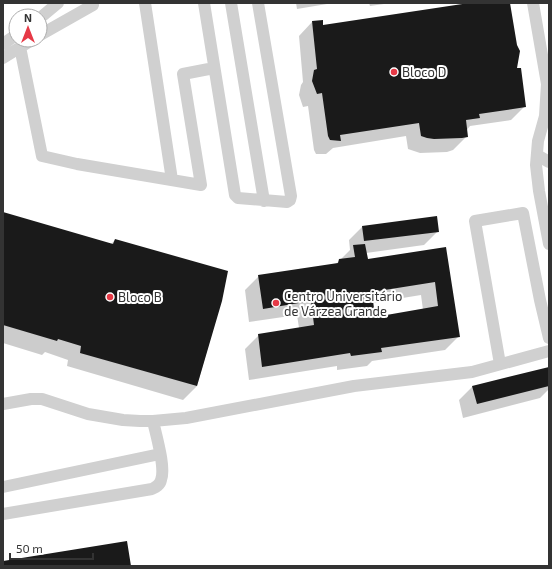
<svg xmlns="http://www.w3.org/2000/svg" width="552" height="569" font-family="'Exo 2',sans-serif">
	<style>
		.shadow { fill: #0003; fill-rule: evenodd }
		.building { fill: #1a1a1a; fill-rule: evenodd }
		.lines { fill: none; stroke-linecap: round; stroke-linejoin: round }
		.minor { stroke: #d0d0d0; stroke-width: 12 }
		.poi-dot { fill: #e63946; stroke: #fff; stroke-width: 1.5 }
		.labels { text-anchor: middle; stroke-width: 4; stroke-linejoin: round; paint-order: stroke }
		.poi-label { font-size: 13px; fill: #333; stroke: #fff; text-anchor: start }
	</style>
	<rect width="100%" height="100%" fill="#fff"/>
	<!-- shadow -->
	<path class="shadow" d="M296,3h37l-36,6z
		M369,3h22l-21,3z
		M476,3h33l7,67 9,36 -14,14 -41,6 -4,5 1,5 -14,14 -6,2 -27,1 -12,-4 -2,-13 -73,12 -7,6h-10l-2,-4 -6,-44 -5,1 -4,-12 2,-10 2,-3 -4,-46 13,-14 10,4z
		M3,213l107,32 5,-5 106,61 -24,85 -14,14 -116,-34 1,-6 -23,-8 -3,3 -39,-12z
		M363,226l75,5 -14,14 -58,8 2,8 77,-13 14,88 -14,14 -73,11 -5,5 -30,4v-4l-88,14 -4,-31 14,-14 40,-7 -2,-13 -48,7 -4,-32 14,-14 76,-11 15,-15 -1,-10zM421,295l2,15 -49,8 -2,-15z
		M549,368v21l-9,9 -77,20 -4,-18 13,-13z"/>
	<!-- building -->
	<path class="building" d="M469,3h41l7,42 3,6 -3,17h4l5,39 -47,7 1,4 -14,2 2,17 -6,1 -28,1 -7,-1 -6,-2 -2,-13 -79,12 1,6 -11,-1 -2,-4 -6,-43 -5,1 -5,-13 2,-11 3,-1 -5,-48 11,-1v5z
		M3,212l110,32 2,-5 113,32 -6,30 -25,85 -117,-33 1,-7 -23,-7 -1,2 -54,-16z
		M437,216l2,16 -75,9 -2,-15z
		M365,244l3,15 78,-12 14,90 -79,11 1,4 -31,4 -1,-3 -88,14 -4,-33 56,-9 -3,-24 -48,8 -5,-34 80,-12 1,-4 16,-2 -2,-12zM435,282l3,24 -63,11 -3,-25z
		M549,367v19l-72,18 -5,-18z
		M127,541l4,25h-128v-5z"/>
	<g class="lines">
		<!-- minor -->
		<path class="minor" d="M145,3l27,177
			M204,3l31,192 3,3 49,4 3,-2 1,-4 -33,-193
			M231,3l33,198
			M533,3l14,81 -2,32 -7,25 -2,24 3,26 10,53
			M40,18l18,-15
			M40,35l53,-30
			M3,44l13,-9
			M20,47l22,109 35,8 124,21 -18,-111 31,-6
			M3,58l29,-18
			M537,155l12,7
			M500,364l-25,-143 48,-8 17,87 9,38
			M3,404l28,-5h11l46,15 35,6 17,1h13l33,-3 168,-32 118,-14 77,-21
			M3,487l157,-33
			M3,514l149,-25c4,-2 8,-4 9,-9 5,-12 -5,-45 -8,-59"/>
	</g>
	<!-- markers -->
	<g class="poi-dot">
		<circle cx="394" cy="72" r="4"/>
		<circle cx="110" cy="297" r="4"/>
		<circle cx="276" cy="303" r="4"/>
	</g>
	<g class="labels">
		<!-- poi labels -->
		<g class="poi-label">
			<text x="402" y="77">Bloco D</text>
			<text x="284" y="301">Centro Universitário<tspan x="284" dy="15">de Várzea Grande</tspan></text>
			<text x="118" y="302">Bloco B</text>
		</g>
	</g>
	<!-- border -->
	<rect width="552" height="569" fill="none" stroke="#333333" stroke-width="8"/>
	<!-- north arrow -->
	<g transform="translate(28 28)"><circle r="19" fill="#ffffff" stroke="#adadad"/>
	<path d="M0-3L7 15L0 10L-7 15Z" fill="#e63946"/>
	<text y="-6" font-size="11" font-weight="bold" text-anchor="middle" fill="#333333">N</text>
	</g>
	<!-- scale -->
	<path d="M10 553v6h83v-6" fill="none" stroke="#333333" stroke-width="2"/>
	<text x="16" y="553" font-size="12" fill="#333333" stroke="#ffffff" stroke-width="3" paint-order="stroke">50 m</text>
</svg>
